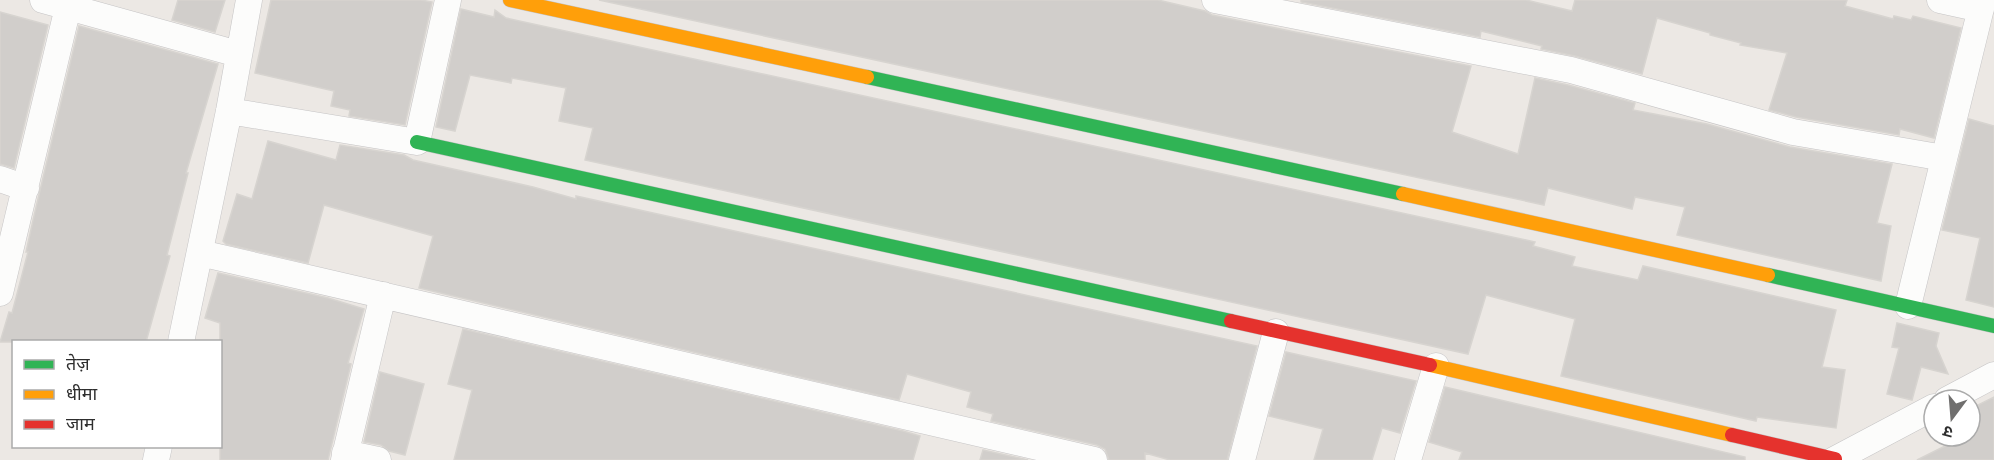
<svg xmlns="http://www.w3.org/2000/svg" width="1994" height="460" font-family="Arial,'Noto Sans Devanagari',sans-serif">
	<style>
		.building { fill: #d1cecb; stroke: #d7d4d0; stroke-width: 1.5 }
		.lines { fill: none; stroke-linecap: round; stroke-linejoin: round }
		.street-casing { stroke: #c5c4c5; stroke-width: 27 }
		.fast-casing { stroke: #c5c4c5; stroke-width: 15 }
		.slow-casing { stroke: #c5c4c5; stroke-width: 15 }
		.jam-casing { stroke: #c5c4c5; stroke-width: 15 }
		.street { stroke: #fcfcfb; stroke-width: 26 }
		.fast { stroke: #30b455; stroke-width: 14 }
		.slow { stroke: #ff9f0a; stroke-width: 14 }
		.jam { stroke: #e5322d; stroke-width: 14 }
	</style>
	<rect width="100%" height="100%" fill="#ece8e4"/>
	<!-- building -->
	<path class="building" d="M178,0h47l-10,32 -43,-12z
		M271,0h150l11,2 -27,123 -56,-9 1,-6 -19,-4 3,-15 -79,-18z
		M599,0h559l47,11 7,4 83,17 176,34 -19,66 66,22 17,-76 33,7 67,18 -2,7 74,14 83,23 102,17 -15,59 14,3 -10,55 -204,-46 8,-28 -50,-10 -3,12 -84,-21 -4,17z
		M1301,0h225l46,11 3,-11h272l-2,6 48,13 1,-3 17,4 2,-4 48,12 -27,110 -34,-9 -1,6 -103,-18 -27,-7 18,-57 -47,-8 1,-2 -31,-8v-2l-53,-15 -15,56 -67,-18 -34,-7 1,-3 -61,-15 -1,6 -179,-35z
		M461,9l33,8 1,-7 11,8 1029,224 -2,4 42,11 -3,9 66,14 5,-14 193,44 -14,57 23,3 -9,58 -79,-11 -1,4 -195,-45 14,-57 -89,-24 -18,59 -883,-194 8,-32 -34,-7 7,-33 -54,-10 -1,5 -41,-8 -15,56 -19,-4z
		M0,12l48,13 -34,143 -14,-4z
		M79,26l139,38 -32,109h2l-21,82 3,1 -24,86h-146l9,-30 3,1 16,-61h-2l8,-36z
		M1969,119l25,7v181l-28,-7 14,-62 -38,-8z
		M268,141l68,19 4,-15 64,10 9,5 120,27 43,12v-3l681,150 -30,114h-57l-25,-7v7h-36l-4,-11 -8,-4 -106,-24 2,-7 -26,-7 4,-15 -64,-18 -8,26 -480,-112 14,-52 -109,-31 -16,58 -82,-19 -3,-3 14,-47 15,5z
		M218,273l110,25 36,11 -16,54 3,1 -23,96h-108v-137l-15,-5z
		M1897,323l42,10 -3,13 12,28 -27,-7 -9,33 -25,-6 12,-46 -7,-1z
		M463,329l440,102 17,5 -7,24h-459l18,-70 -24,-6z
		M1286,352l130,29 -16,52 -18,-5 -10,32h-58l9,-31 -54,-13z
		M380,372l44,12 -19,71 -16,-4 -8,-6 -17,-3z
		M1445,387l300,70v3h-286l3,-8 -33,-10z
		M1994,397v63h-77l48,-24h5v-27z
		M983,450l45,10h-48z"/>
	<g class="lines">
		<defs>
			<path id="street" d="M43,0l195,54
				M1215,0l356,70 222,62 151,26
				M1940,0l41,9
				M229,111l188,31 31,-142
				M0,179l26,9
				M200,253l894,207
				M0,293l68,-286
				M1908,306l75,-306
				M181,342l48,-231 20,-111
				M1947,400l47,-25
				M345,453l33,7
				M156,460l3,-14
				M344,460l39,-165
				M1242,460l34,-128
				M1408,460l28,-94
				M1834,460l100,-53"/>
			<path id="fast" d="M867,77l536,117
				M417,142l814,179
				M1768,275l226,51"/>
			<path id="slow" d="M510,0l357,77
				M1403,194l365,81
				M1430,365l302,70"/>
			<path id="jam" d="M1231,321l199,44
				M1732,435l103,24"/>
		</defs>
		<!-- street casing -->
		<use href="#street" class="street-casing"/>
		<!-- fast casing -->
		<use href="#fast" class="fast-casing"/>
		<!-- slow casing -->
		<use href="#slow" class="slow-casing"/>
		<!-- jam casing -->
		<use href="#jam" class="jam-casing"/>
		<!-- street -->
		<use href="#street" class="street"/>
		<!-- fast -->
		<use href="#fast" class="fast"/>
		<!-- slow -->
		<use href="#slow" class="slow"/>
		<!-- jam -->
		<use href="#jam" class="jam"/>
	</g>
	<!-- legend -->
	<rect x="12" y="340" width="210" height="108" fill="#ffffff" stroke="#ababab" stroke-width="1.5"/>
	<rect x="24" y="360" width="30" height="9" fill="#30b455" stroke="#ababab" stroke-width="1.5"/>
	<text x="66" y="370" font-size="18" fill="#2e2e2e">तेज़</text>
	<rect x="24" y="390" width="30" height="9" fill="#ff9f0a" stroke="#ababab" stroke-width="1.5"/>
	<text x="66" y="400" font-size="18" fill="#2e2e2e">धीमा</text>
	<rect x="24" y="420" width="30" height="9" fill="#e5322d" stroke="#ababab" stroke-width="1.5"/>
	<text x="66" y="430" font-size="18" fill="#2e2e2e">जाम</text>
	<!-- north arrow -->
	<g transform="translate(1952 418) rotate(196)"><circle r="28" fill="#ffffff" stroke="#ababab" stroke-width="1.5"/>
	<path d="M0-4.5L10 22L0 15L-10 22Z" fill="#706f6e"/>
	<text y="-9" font-size="16" font-weight="bold" text-anchor="middle" fill="#2e2e2e">उ</text>
	</g>
</svg>
